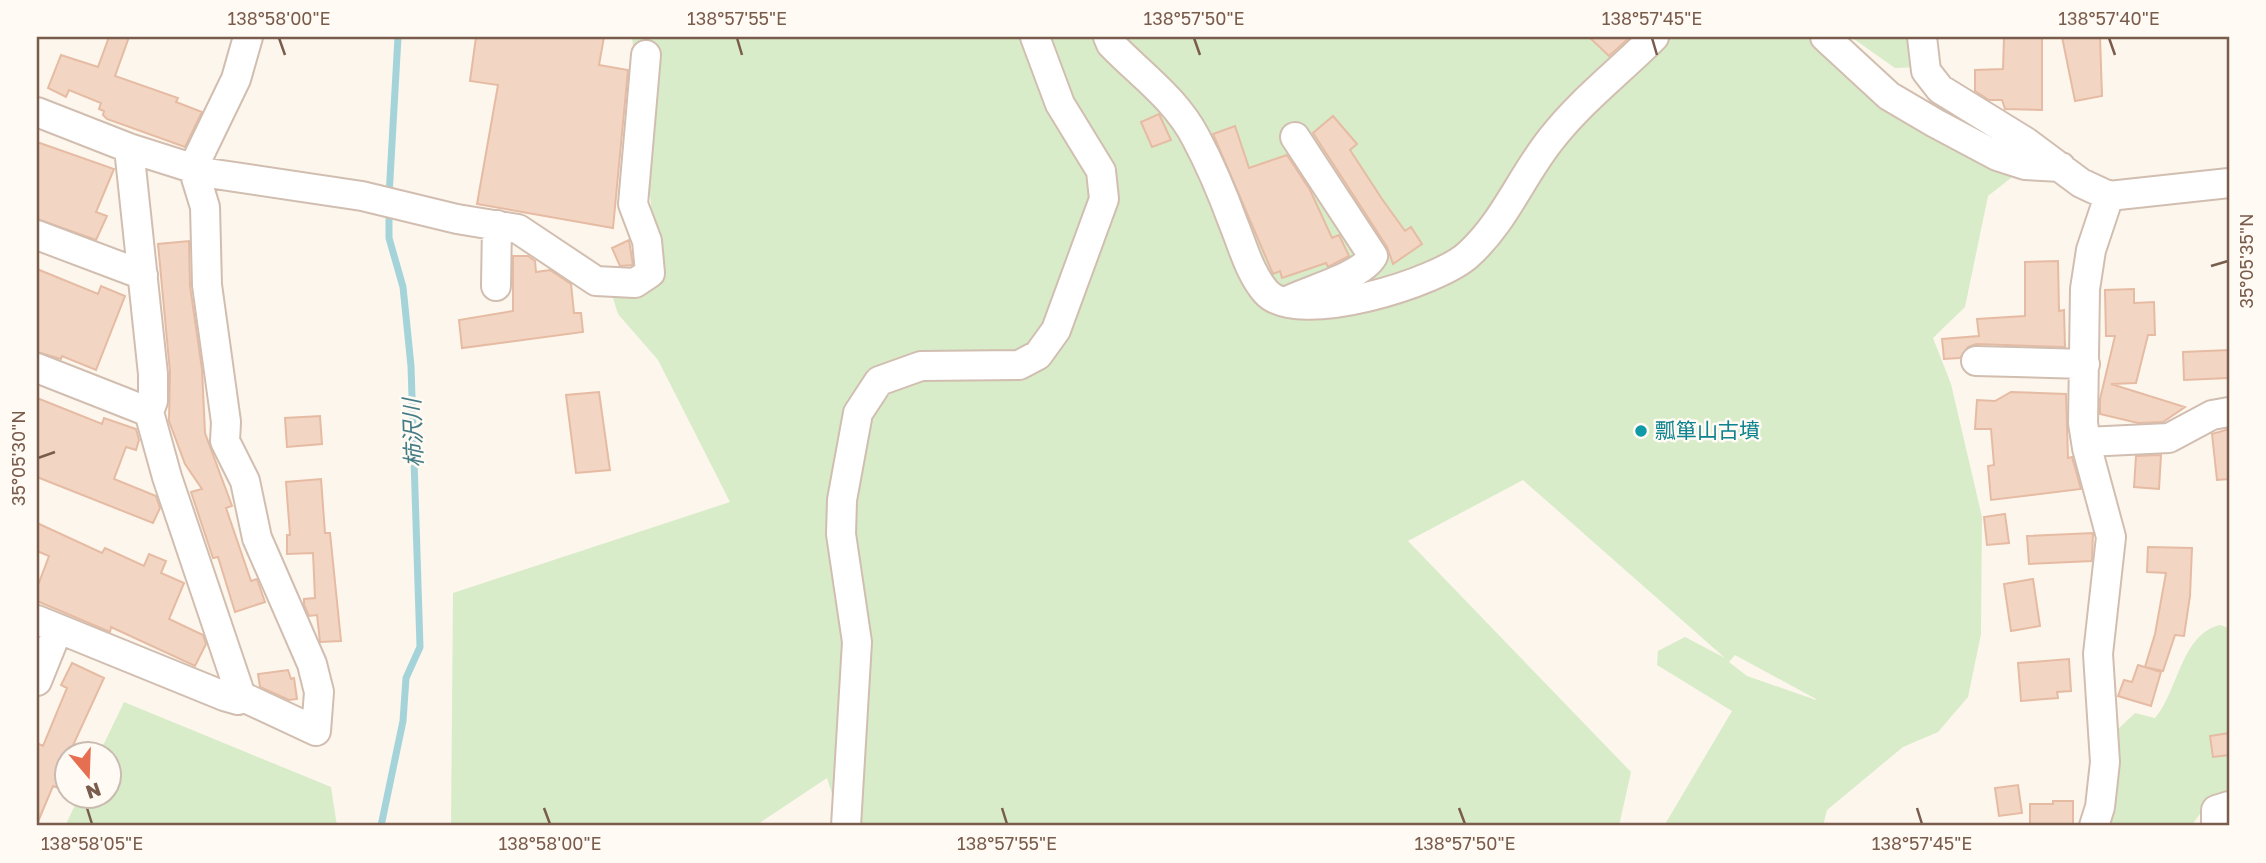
<svg xmlns="http://www.w3.org/2000/svg" width="2266" height="863" font-family="'Golos Text','Noto Sans JP',sans-serif">
	<style>
		.green { fill: #d8ecc9; fill-rule: evenodd }
		.lines { fill: none; stroke-linecap: round; stroke-linejoin: round }
		.stream { stroke: #a5d3da; stroke-width: 7 }
		.building { fill: #f3d5c3; stroke: #e6bba3; stroke-width: 2 }
		.minor-casing { stroke: #d1beb0; stroke-width: 32 }
		.minor { stroke: #fff; stroke-width: 28 }
		.ticks { fill: none; stroke: #7a5c4d; stroke-width: 2.5 }
		.culture-dot { fill: #0f9aa8; stroke: #fffaf3; stroke-width: 2.5 }
		.labels { text-anchor: middle; stroke-width: 5; stroke-linejoin: round; paint-order: stroke }
		.culture-label { font-size: 21px; fill: #0d838f; stroke: #fffaf3; text-anchor: start }
		.water-label { font-size: 23px; font-style: italic; fill: #437c86; stroke: #fffaf3 }
		.neatline { fill: none; stroke: #7a5c4d; stroke-width: 2.5 }
		.ticks-label { font-size: 18px; text-anchor: middle; fill: #7a5c4d }
	</style>
	<rect width="100%" height="100%" fill="#fdf6ec"/>
	<!-- green -->
	<path class="green" d="M632,37h1191l193,137 -28,22 -23,111 -32,31 18,46 31,133 -1,117 -13,63 -30,35 -35,15 -76,63 -4,16h-159l68,-115 -75,-46 1,-14 27,-14 40,21 -202,-178 -115,61 223,231 -12,54h-777l-15,-48 -72,48h-304l2,-233 277,-91 -72,-142 -40,-46 -8,-25 47,-32zM1735,655l81,44v1l-69,-24 -18,-14z
		M1851,37h64l3,30 -23,1z
		M2220,625l9,3v167l-23,11 -15,20h-82l8,-96 18,-17 20,5c23,-26 26,-84 65,-93z
		M124,702l207,85 6,39h-272l14,-29 29,-1v-42h-9z"/>
	<g class="lines">
		<!-- stream -->
		<path class="stream" d="M389,196l9,-159
			M381,826l22,-105 3,-43 14,-31 -9,-281 -8,-79 -14,-49v-30"/>
	</g>
	<!-- building -->
	<path class="building" d="M109,37h20l-14,39 63,22 -2,4 26,10 -17,35 -78,-28 -4,-4 1,-4 -5,-2 2,-6 -32,-13 -3,7 -18,-9 13,-33 37,12z
		M476,37h128l-5,28 29,5 -15,158 -136,-24 21,-119 -28,-4z
		M1589,37h41l-21,19z
		M2004,37h38v73l-37,-1 -3,-9h-13l-14,-9v-21l28,-1z
		M2062,37h38l2,59 -27,5z
		M1159,114l12,26 -19,7 -11,-25z
		M1333,116l24,28 -7,6 32,49 23,32 6,-4 11,17 -29,20 -6,-17 -74,-114z
		M1235,126l14,42 38,-13 23,35 22,48 7,-3 10,21 -21,11 -2,-4 -44,15 -2,-7 -7,3 -60,-140z
		M37,142l77,27 -18,43 11,4 -11,24 -59,-21z
		M629,240l4,25 -13,1 -8,-18z
		M189,241l1,45 12,83 3,64 27,73 -6,2 25,73 6,-2 8,23 -30,10 -17,-55 -5,1 -22,-66 11,-3 -17,-25 -16,-43 1,-49 -12,-128z
		M513,256h15l7,5 1,11 14,-2 21,14 3,29h7l2,19 -121,16 -3,-28 54,-9z
		M2058,261l1,50 5,-1 1,37 -89,-3 -8,3 -8,11 -16,1 -2,-20 37,-3 -2,-17 48,-3v-54z
		M37,269l61,25 3,-8 24,10 -29,74 -34,-14 -1,3 -24,-7z
		M2134,289v14l20,-1 1,33h-7l-12,48 -25,1 74,23 -22,15 -25,1 -38,-9v-15l15,-63h-9l-1,-46z
		M2229,350v28l-45,2 -1,-28z
		M599,392l11,78 -34,3 -10,-78z
		M2011,392l55,2 2,64 4,-1 9,32 -90,11 -3,-34 6,-1 -3,-36h-16l2,-29 18,1z
		M37,398l65,26 2,-6 32,11 3,11 -3,10 -10,-3 -12,32 42,17 4,12 -7,15 -116,-46z
		M320,416l2,28 -35,3 -2,-29z
		M2229,429v50l-12,1 -5,-46z
		M2161,455l-2,34 -25,-2 2,-31z
		M321,479l4,54h5l11,108 -21,1 -3,-27 -8,1 -5,-11v-6l11,-1 -2,-45 -26,1v-19h3l-4,-53z
		M2005,514l4,29 -22,2 -3,-28z
		M37,523l65,30 3,-5 39,18 5,-12 17,7 -5,12 23,10 -15,36 34,16 3,9 -11,22 -84,-39 -1,5 -73,-31v-13l12,-32 -12,-5z
		M2093,533l-1,28 -63,3 -2,-28z
		M2148,547l44,1 -2,48 -6,40 -9,-1 -12,36 -18,-4 10,-33 11,-61 -19,-1z
		M2033,579l7,47 -29,5 -7,-47z
		M2069,659l2,32 -14,1 1,6 -37,3 -3,-38z
		M72,663l32,15 -35,76h-3v14l-8,20 -5,-2 -16,38v-81l6,3 24,-58 -6,-3z
		M2138,665l23,7 -10,34 -33,-10 6,-16 8,2z
		M288,670l3,9 3,-1 3,21 -8,1 -29,-13 -2,-13z
		M2229,733v22l-16,2 -3,-21z
		M2018,785l4,28 -23,3 -4,-28z
		M2053,801h20v25h-43v-22h23z"/>
	<g class="lines">
		<defs>
			<path id="minor" d="M1108,37l3,7c30,31 65,55 85,94 15,28 27,57 38,87 9,22 16,49 32,67 31,35 174,-10 203,-38 36,-33 53,-79 83,-116 30,-38 68,-67 102,-101
				M1825,37l64,59 46,27 62,33 28,9 36,2
				M1922,37l4,34 14,18 86,53 55,41 28,13 120,-13
				M37,112l92,36 79,25 154,23 95,23 61,10 78,52 39,2 15,-10 -3,-32 -14,-37 13,-149
				M37,235l106,40
				M496,286l1,-61
				M1285,302c23,-12 76,-25 88,-46l-78,-119
				M1976,361l109,3
				M37,368l112,44
				M2086,442l83,-4 43,-23 17,-3
				M37,620l187,76 14,4 3,-4 -74,-219 -18,-65 4,-11v-27l-24,-226
				M37,681l21,-52
				M241,696l75,35 3,-39 -7,-28 -55,-126 -12,-57 -20,-40 1,-19 -19,-137 -2,-78 -12,-39 43,-89 12,-42
				M846,826l11,-184 -16,-108 1,-34 16,-87 21,-32 42,-15 98,-1 19,-10 18,-25 48,-131 -3,-28 -41,-67 -25,-67
				M2094,826l6,-19 5,-45 -7,-108 13,-117 -24,-89 -4,-25 2,-134 6,-39 18,-54
				M2216,826v-16l13,-4"/>
		</defs>
		<!-- minor casing -->
		<use href="#minor" class="minor-casing"/>
		<!-- minor -->
		<use href="#minor" class="minor"/>
	</g>
	<!-- ticks -->
	<path class="ticks" d="M279,38l6,17M737,38l5,17M1194,38l6,17M1652,38l5,17M2109,38l6,17M2211,266l17,-5M38,458l17,-6M87,808l5,16M544,808l6,16M1002,808l5,16M1459,808l6,16M1917,808l5,16"/>
	<!-- markers -->
	<circle class="culture-dot" cx="1641" cy="431" r="7"/>
	<g class="labels">
		<!-- culture labels -->
		<g class="culture-label">
			<text x="1655" y="438">瓢箪山古墳</text>
		</g>
		<!-- water labels -->
		<g class="water-label">
			<text transform="translate(413 433) rotate(-92)" y="8">柿沢川</text>
		</g>
	</g>
	<!-- border -->
	<rect width="2266" height="863" fill="none" stroke="#fffaf3" stroke-width="77"/>
	<!-- north arrow -->
	<g transform="translate(88 775) rotate(161)"><circle r="33" fill="#fffaf3" stroke="#cabbb1" stroke-width="2"/>
	<path d="M0-5L12 26L0 18L-12 26Z" fill="#e76f51"/>
	<text y="-10" font-size="19" font-weight="bold" text-anchor="middle" fill="#7a5c4d">N</text>
	</g>
	<rect x="38" y="38" width="2190" height="786" class="neatline"/>
	<g class="ticks-label">
		<text x="279" y="25">138°58'00"E</text>
		<text x="737" y="25">138°57'55"E</text>
		<text x="1194" y="25">138°57'50"E</text>
		<text x="1652" y="25">138°57'45"E</text>
		<text x="2109" y="25">138°57'40"E</text>
		<text transform="translate(2247 261) rotate(-90)" y="6">35°05'35"N</text>
		<text transform="translate(19 458) rotate(-90)" y="6">35°05'30"N</text>
		<text x="92" y="850">138°58'05"E</text>
		<text x="550" y="850">138°58'00"E</text>
		<text x="1007" y="850">138°57'55"E</text>
		<text x="1465" y="850">138°57'50"E</text>
		<text x="1922" y="850">138°57'45"E</text>
	</g>
</svg>
